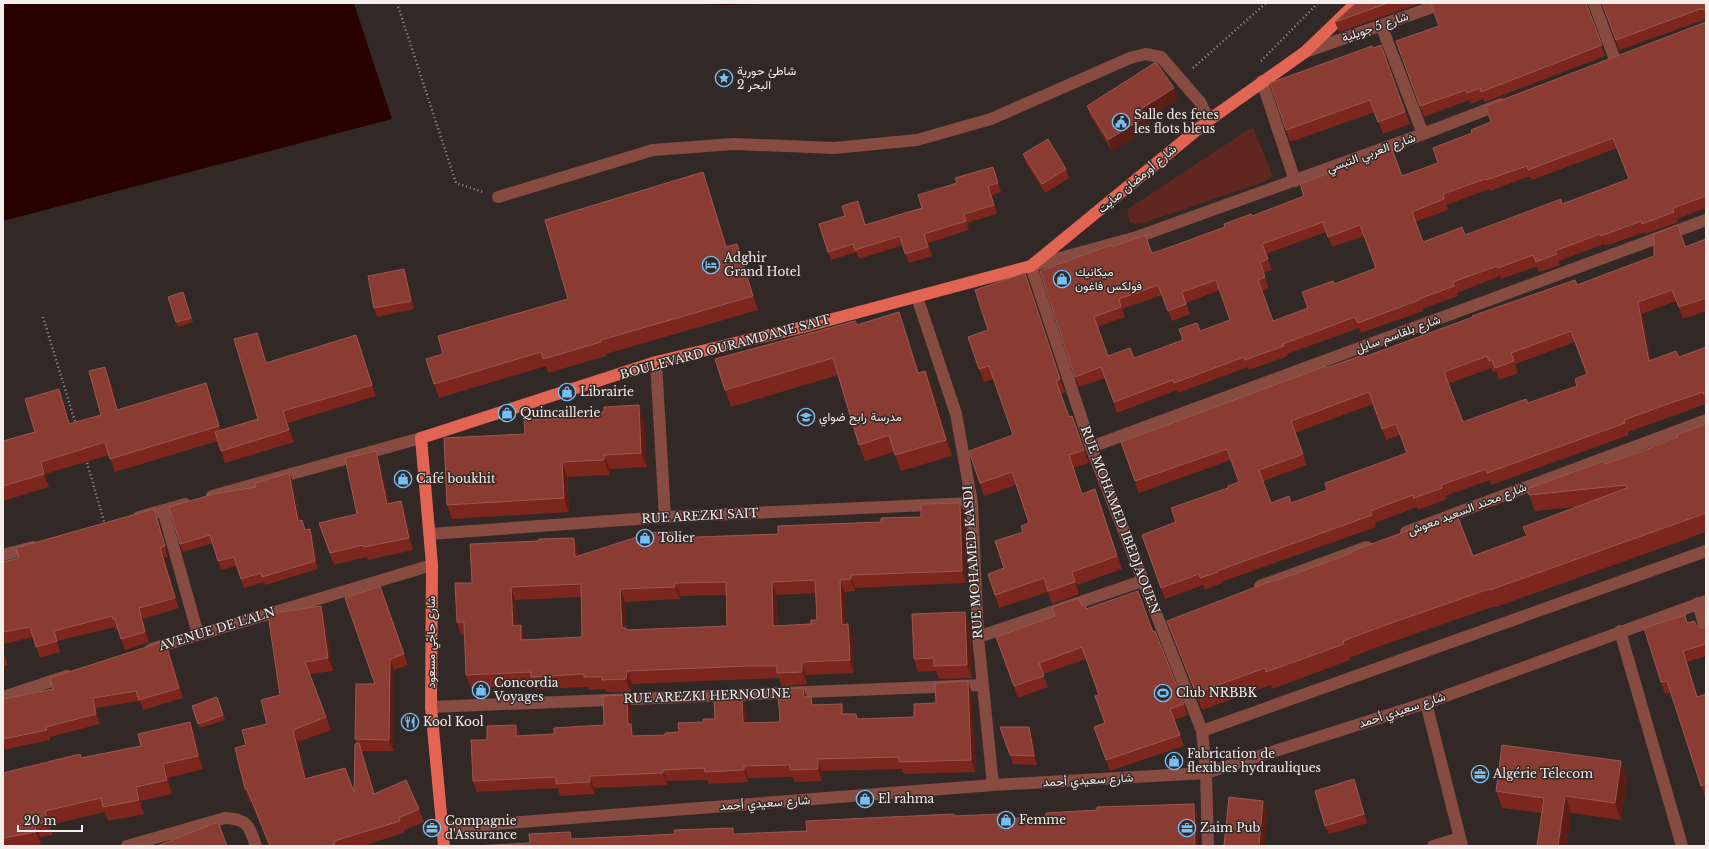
<svg xmlns="http://www.w3.org/2000/svg" width="1709" height="849" font-family="'Libre Baskerville',Vazirmatn,serif">
	<style>
		.green { fill: #5f271f }
		.water { fill: #290000 }
		.pier { fill: #322927 }
		.lines { fill: none; stroke-linecap: round; stroke-linejoin: round }
		.path { stroke: #9c9594; stroke-width: 2.5; stroke-dasharray: 1 3; stroke-linecap: butt }
		.minor { stroke: #884b41; stroke-width: 12 }
		.major { stroke: #e26553; stroke-width: 12 }
		.wall { fill: #7d261d; fill-rule: evenodd }
		.shaded-wall { fill: #5a1e17 }
		.building { fill: #8a3c33; stroke: #9a5850; fill-rule: evenodd }
		.labels { text-anchor: middle; stroke-width: 3; stroke-linejoin: round; paint-order: stroke }
		.street-label { font-size: 12px; fill: #f4eeed; stroke: #322927 }
		.poi-label { font-size: 12px; fill: #f4eeed; stroke: #322927; text-anchor: start }
	</style>
	<rect width="100%" height="100%" fill="#322927"/>
	<!-- green -->
	<path class="green" d="M1253,128l20,48 -7,5 -122,42 -7,1 -7,-2 -2,-5v-8l121,-80z"/>
	<!-- water -->
	<path class="water" d="M3,3h351l38,116 -389,102z
		M681,3h122l-81,2z"/>
	<!-- pier -->
	<path class="pier" d="M354,3h2l38,116 -1,2z"/>
	<g class="lines">
		<!-- path -->
		<path class="path" d="M397,3l59,180 27,9
			M1261,61l57,-58
			M1193,68l73,-65
			M43,317l33,108
			M86,459l19,66"/>
		<!-- minor -->
		<path class="minor" d="M1594,3l21,57
			M1381,25l42,109
			M1305,52l139,-49
			M1262,81l33,100
			M498,197l155,-47 81,-6 100,4 83,-8 74,-21 139,-61 15,-4 16,3 39,45 9,18
			M917,297l39,117 16,89 6,134 15,148
			M656,362l9,155
			M1091,447l615,-227
			M212,496l209,-58
			M163,510l35,124
			M139,517l46,-13
			M1406,532l300,-112
			M430,534l235,-17 307,-14
			M3,555l30,-8
			M1260,586l107,-39
			M1698,603l8,29
			M1620,631l62,215
			M978,637l164,-56
			M151,649l281,-84
			M3,697l64,-21
			M1426,703l36,143
			M431,707l551,-22
			M1202,731l504,-180
			M443,828l550,-43 213,-12 220,-70 280,-102
			M127,846l98,-28c23,1 24,8 31,28
			M1208,846l-2,-73 -4,-42 -111,-284 -60,-181 106,-29 286,-103 78,-30
			M1433,846l27,-8"/>
		<!-- major -->
		<path class="major" d="M444,846l-13,-139 1,-142 -11,-127 235,-76 147,-35 228,-61 178,-146 96,-68 51,-49"/>
	</g>
	<!-- wall -->
	<path class="wall" d="M1356,3h65l-82,29 -4,-10z
		M1602,3h104v17h-2l-85,30z
		M1587,6l18,50 -120,46 -2,-3 -12,5 -2,-4 -45,17 -28,-76 43,-15z
		M1706,22v186l-29,11 1,3 -33,12v-2l-40,14 -1,-2 -45,17 1,4 -21,7 -2,-6 -36,13 -1,-3 -43,17 1,3 -36,13 1,2 -62,22 -2,-5 -72,26 1,2 -39,14 -1,-3 -70,26 -1,-3 -60,23 -12,-35 -26,9 -4,-10 37,-130 40,6 10,-3 63,-23 27,-11 150,-40 36,-13 34,-30 19,-11zM1617,148l12,31 -67,25 -97,31 -42,7 -8,-20 33,-12 -2,-5 43,-16 1,2 40,-15 2,4zM1326,232l6,15 32,-11 12,32 -42,16 -26,24 -35,13 -11,-30 7,-3 -6,-15 9,-3 -6,-16zM1220,290l10,30 -30,11 -17,9 -49,18 -26,-2 -11,-29 28,-10 -3,-8 40,-14 10,26 18,-7 -4,-11z
		M1381,45l29,79 -27,10 -8,-22 -85,30 -4,-12 87,-82z
		M1174,88l4,11 -31,20 3,9 -38,23 -21,-34 -4,-11z
		M1023,154l43,15 3,9 -24,15 -19,-30z
		M993,167l8,25 -9,3 5,19 -30,9 2,7 -41,13 4,13 -23,7 -6,-18 -44,14 -3,-7 -25,8 -3,-8 17,-36 16,-6 5,15 56,-17z
		M708,186l19,61 15,11 16,52 -152,44v2l-58,17 -2,-7 -107,32 -5,-14 9,-30 125,-55z
		M1678,225l8,22 20,-8v72l-23,8 -7,-18 -34,13 9,46 28,-3 27,-10v57l-78,28 1,3 -138,50 -1,-5 -45,16 2,3 -29,11 -1,-3 -42,16 1,4 -155,55 1,1 -17,7 -2,-5 -38,14 -23,-64 34,-13 63,-40 -8,-22 -92,33 -18,-51 205,-74 38,-11 213,-72 77,-29zM1575,342l12,32 -10,12 -49,17 -65,19 -15,-38 43,-16 2,4 3,-1 3,9 19,-7 -3,-9zM1373,404l13,36 14,-5 7,18 -80,37 -36,13h-20l-8,-22 44,-16 -12,-32z
		M404,269l3,9 7,31 -37,8 -3,-9z
		M1025,273l40,119 -4,2 8,23 3,-1 17,47 -16,5 9,26 13,-5 27,80 -45,16 2,9 -27,10 -4,-12 -49,16 -4,-13 9,-27 19,-36 6,-9 -13,-38 -32,11 -15,-45 44,-16 -19,-56 -10,3 -5,-13 9,-39z
		M183,292l10,30 -15,5 -10,-30z
		M899,312l6,17 14,44 6,-2 7,16 20,69 -51,15 -7,-19 -29,9 -6,-16 -21,-70 -107,32 -6,-17 132,-65z
		M257,333l10,30 93,-16 16,49 -88,27 6,19 -69,21 -7,-22 -103,31 -6,-17 -64,19 4,13 -46,14v-60l32,-9 28,-30 7,22 31,-9 9,-36 8,31 92,-14 11,34 37,-11z
		M567,418l77,2 3,47 -38,2 1,6 -43,2 2,35 -117,7 -5,-14 78,-71z
		M1706,424v108l-210,75 -1,-1 -109,38 -37,14 1,2 -78,29 -1,-4 -69,25 -35,-89 255,-93 51,28 53,-20 49,-29 -40,4 -6,-16 76,-31 73,-27z
		M376,451l4,13 9,39 12,-2 4,12 8,37 -45,10 -1,-3 -33,8 -15,-42 38,-9z
		M289,473l4,9 7,38 6,10 4,-1 3,9 5,31 -53,16 -1,-3 -20,6 -8,-22 -15,4 -8,-27 -30,9 -3,-8z
		M960,503l5,12 1,68 -111,5v3l-10,1 1,32 7,13 1,36 -48,2 1,9 -25,2 -3,-8 -26,1 -121,5 -1,8h-24l-2,-3 -16,1 -1,-3 -52,2 -2,-4 -63,3 -5,-13 -1,-41 -4,1 -4,-13 15,-39 67,-42 40,9v6l94,-24 2,5 103,-3 103,-12 40,-5zM816,593l1,27 -6,4 -33,2 -2,-31zM727,595v31l-101,4v-1l-1,-27 55,-3v-3zM581,597l1,40 -57,3 -4,-15 -4,1 -2,-26z
		M154,509l4,11 10,37 -4,1 15,50 -36,11 6,23 -24,8 -7,-21 -2,1 -1,-3 -58,14 3,11 -20,6 -7,-21 -30,7v-82l16,-4z
		M380,586l28,79 -14,5v81h-33l14,43 44,15 5,13 -20,8v3l-42,13h-93l-18,-45 -1,1 -5,-13 1,-44 21,-21 54,-118 4,13 8,52 -23,3 21,56 -33,12 9,37 47,13 3,-48 -2,-5 20,-55z
		M1082,606l4,3 67,23 31,72 4,11 -14,5 10,26 -74,25 -16,-44 11,-4 -6,-28 -13,-36 -43,15 5,13 -30,11 -22,-61z
		M965,612l5,13 2,53 -33,1 -3,-8 -18,1 -4,-13z
		M1685,615l2,8 10,3 7,2 2,-2v30l-19,6 11,35 8,-3v103h-1l-34,-105 -6,2 -4,-12z
		M165,641l4,10 14,47 -40,12 -3,-9 -44,7 4,16 -50,13v3l-47,10v-51l50,-10z
		M3,651l5,14 -5,2z
		M968,681l4,12 4,79 -72,2 -2,-5 -80,2v10l-27,1 -2,-5 -45,1v4l-39,2 -2,-4 -40,1v4l-73,3 1,6 -35,2 -2,-8 -81,4 -4,-11 14,-41 29,-15 4,10 34,-1 50,-9 27,-19 1,22 3,8 30,-1 14,-3 24,-10 44,-11v12l33,-1 27,-25 7,8 31,9 13,5 56,-2z
		M217,697l8,23 -25,8 -8,-22z
		M190,722l5,13 8,34 -35,9 4,16 -31,7 3,13 -36,7 -3,-9 -55,13 3,10 -13,2 1,8 -4,1h-34v-73l138,-27z
		M1032,736l5,29 -24,-1 -3,-9z
		M1627,778l-6,42 -50,-7h-30l-39,-5 -6,-17z
		M1354,779l13,44 -38,11 -4,-8z"/>
	<!-- shaded-wall -->
	<path class="shaded-wall" d="M1174,88l4,11 -31,20 3,9 -38,23 -4,-11 33,-31z
		M703,172l5,14 23,75 -5,-14z
		M988,186l4,9 5,19 -3,-9z
		M737,244l5,14 16,52 -5,-14z
		M404,269l3,9 7,31 -3,-8z
		M1025,273l5,13 35,106 -5,-13z
		M1638,302l4,12 11,58 -4,-11z
		M899,312l6,17 19,61 -6,-17z
		M257,333l4,11 9,30 -4,-11z
		M356,335l4,12 16,49 -4,-11z
		M105,367l5,12 12,44 -5,-13z
		M925,371l7,16 20,69 -6,-16z
		M59,389l4,13 11,35 -5,-13z
		M639,405l5,15 3,47 -6,-14z
		M283,411l5,12 6,19 -5,-12z
		M376,451l4,13 12,52 -5,-12z
		M604,455l5,14 1,6 -6,-15z
		M41,462l4,12 4,13 -5,-13z
		M562,462l5,15 2,35 -5,-14z
		M289,473l4,9 8,47 -3,-8z
		M401,501l4,12 8,37 -4,-12z
		M960,503l5,12 1,68 -4,-12z
		M154,509l4,11 10,37 -3,-11z
		M310,529l3,9 5,31 -3,-8z
		M574,538l5,12v20l-4,-13z
		M160,548l4,10 15,50 -4,-10z
		M1072,572l5,13 2,9 -4,-12z
		M851,575l4,13v3l-4,-12z
		M840,580l5,12 2,45 -5,-12z
		M772,582l4,13 2,43 -5,-12z
		M675,583l5,13v3l-5,-12z
		M511,587l4,13 2,38 -4,-12z
		M620,589l5,13 1,27 4,12 -8,-13z
		M321,606l4,13 8,52 -5,-13z
		M139,608l4,11 6,23 -4,-10z
		M965,612l5,13 2,53 -5,-13z
		M848,624l5,13 1,36 -4,-13z
		M521,625l4,13 1,15 -5,-13z
		M165,641l4,10 14,47 -4,-10z
		M1683,651l4,11 14,46 -4,-11z
		M390,659l4,11v81l-5,-11z
		M802,662l4,13 1,9 -5,-12z
		M627,671l5,13 -1,8 -5,-13z
		M968,681l4,12 4,79 -5,-12z
		M803,688l5,11 -4,-2z
		M627,695l4,11 1,22 3,8 1,12 -8,-24z
		M811,697l4,11 -3,-3z
		M93,698l3,10 4,16 -4,-10z
		M742,699l5,12 1,24 -5,-12z
		M842,704l4,11 -4,-1z
		M190,722l5,13 8,34 -5,-13z
		M516,725l4,11h-4z
		M1029,727l3,9 5,29 -3,-9z
		M293,730l5,12 12,50 -5,-13z
		M359,743l4,13 16,50 -5,-12z
		M818,759l4,12v10l-4,-12z
		M1621,761l6,17 -6,42 -6,-17z
		M163,764l5,14 4,16 -5,-14z
		M744,766l4,12v4l-4,-12z
		M663,770l4,11v4l-4,-12z
		M590,776l4,12 1,6 -5,-12z
		M1354,779l3,9 10,35 -3,-9z
		M136,787l5,14 3,13 -5,-14z
		M1565,796l6,17 -4,33h-9z
		M1263,801l5,13 -3,32h-6z
		M1194,804l4,12 1,30h-4z
		M45,811l5,14 3,10 -5,-13z
		M35,824l5,13 1,8 -5,-13z"/>
	<!-- building -->
	<path class="building" d="M1356,3h32l-53,19z
		M1433,3h153l16,42 -121,47 -1,-4 -13,5 -1,-3 -46,16 -24,-65 43,-15 -8,-22z
		M1602,3h104v7l-6,-1 -84,31z
		M1706,22v174l-33,12 1,4 -32,12 -1,-3 -40,15 -1,-2 -45,17 2,3 -21,8 -3,-7 -35,13 -1,-2 -44,16 1,4 -35,13v1l-61,23 -3,-6 -72,27 1,2 -39,14 -1,-3 -70,26 -1,-3 -59,22 -13,-35 -26,10 -35,-106 71,-26 1,2 33,-12 7,18 10,-3 63,-23 -1,-3 27,-10 1,2 52,-20 -4,-12 92,-35 10,27 36,-13 -5,-15 39,-15 -1,-3 20,-8 -5,-16zM1613,138l16,41 -67,25 -1,-5 -96,36 -3,-8 -39,15 -11,-30 32,-13 -1,-5 42,-15 1,1 41,-14 1,4zM1323,222l5,15 32,-12 16,43 -42,16 -1,-3 -31,11 6,16 -35,13 -15,-41 7,-3 -5,-15 8,-3 -6,-15zM1216,280l14,40 -30,11 -3,-8 -18,6 4,11 -49,18 -4,-10 -22,8 -14,-39 27,-10 -2,-8 39,-14 10,26 18,-7 -4,-12z
		M1381,45l24,67 -27,10 -8,-22 -84,30 -16,-47 102,-37 1,2z
		M1156,62l18,26 -33,21 5,7 -38,24 -21,-34z
		M1048,139l18,30 -24,15 -19,-30z
		M993,167l5,16 -10,3 6,19 -30,9 2,7 -42,13 4,13 -23,7 -5,-18 -45,14 -2,-6 -25,8 -9,-28 26,-8 -3,-10 16,-5 7,24 57,-17 -4,-13 39,-12 -2,-5z
		M703,172l23,75 11,-3 16,52 -152,44v2l-58,17 -2,-7 -107,32 -8,-25 17,-5 -5,-18 130,-37 -23,-79z
		M1678,225l7,22 21,-8v59l-27,9 -7,-17 -34,12 11,59 27,-10 3,6 27,-10v47l-2,1 -1,-3 -41,14 -38,14 1,3 -138,50 -1,-4 -45,16 1,3 -28,10 -1,-3 -43,16 2,4 -155,56 1,1 -18,6 -1,-4 -38,14 -19,-53 34,-13 -5,-14 57,-20v-2l11,-4 -12,-33 -92,32 -14,-39 205,-76v2l37,-13 1,2 109,-40 -1,-1 103,-36 2,5 77,-29v-22zM1571,331l16,43 -12,5 2,7 -49,17 -2,-4 -63,23 -19,-50 43,-16 2,5 3,-1 3,8 19,-7 -3,-8zM1369,392l13,37 14,-5 11,29 -82,30 2,7 -36,13 -2,-7 -18,7 -12,-33 44,-16 -12,-33z
		M404,269l7,32 -37,7 -6,-32z
		M1025,273l35,106 -4,2 13,36 3,-1 12,34 -15,5 13,39 13,-5 22,67 -45,16 3,10 -27,9 -4,-13 -49,17 -7,-21 16,-6 -9,-27 28,-9 -2,-6 8,-3 -17,-51 -32,11 -11,-32 44,-16 -24,-69 -10,3 -11,-32 20,-7 -13,-40z
		M183,292l8,26 -15,4 -8,-25z
		M899,312l19,61 7,-2 21,69 -51,15 -6,-20 -30,10 -26,-87 -108,32 -10,-31 140,-38 2,4z
		M257,333l9,30 90,-28 16,50 -89,26 6,19 -68,21 -6,-19 43,-13 -24,-80z
		M105,367l12,43 89,-27 13,43 -109,33 -5,-17 -64,20 3,12 -41,12v-45l32,-9 -10,-33 34,-10 10,35 32,-9 -12,-44z
		M639,405l2,48 -37,2v5l-42,2 2,36 -117,7 -3,-67 81,-4 -1,-14 43,-2v-4l37,-2v-5z
		M1706,424v89l-216,77 -1,-1 -109,38 -37,14 1,3 -78,28 -1,-4 -69,25 -29,-72 107,-41 1,1 77,-28v-2l69,-25 1,2 35,-13 16,41 54,-20 -4,-9 104,-39 -1,-3 -97,10 -2,-6 77,-28 1,3 37,-13 36,-14 -1,-2z
		M376,451l11,53 14,-3 8,37 -45,9 -1,-2 -33,8 -11,-30 38,-9 -12,-56z
		M289,473l9,48 4,-1 3,10 5,-1 5,32 -53,16 -1,-4 -20,6 -7,-22 -16,4 -8,-26 -30,9 -11,-37 45,-13 42,-7 -1,-4z
		M960,503l2,68 -111,4v4l-11,1 2,45 6,-1 2,36 -48,2v10l-25,1v-7h-28l-122,5 -1,8 -24,1v-3h-18v-3l-53,3v-5l-65,3 -2,-53h-7l-2,-39h17l-2,-39 69,-3v-2l35,-1 1,19 62,-20v-4l36,-1v6l105,-4v-8l103,-4v-4l40,-1v-13zM815,580l2,40h-6v4l-38,2 -1,-44zM726,582l1,44 -101,4v-2h-4l-2,-39 55,-2v-4zM581,584l1,53 -61,3v-15l-8,1 -2,-39z
		M154,509l11,37 -5,2 15,50 -36,10 6,24 -24,7 -6,-20h-2l-1,-3 -58,15 3,10 -21,6 -6,-20 -27,5v-70l16,-4 -3,-10z
		M380,586l24,68 -14,5 -1,81 -34,-1 1,-55h19l-30,-86z
		M1138,591l15,41 2,-1 29,73 -14,5 10,26 -74,25 -12,-33 11,-4 -10,-27 4,-1 -17,-48 -43,16 5,13 -30,10 -18,-49 59,-21 -3,-9 27,-9 3,8 3,-1 1,4z
		M321,606l7,52 -23,4 21,55 -33,13 12,49 40,-11 9,24 1,-48 4,-1 15,51 32,-14 13,29 -20,9 1,3 -66,20 1,3 -5,2h-60l-23,-57h-2l-10,-41 11,-3 -4,-15 25,-6 -6,-24 19,-5 -12,-81z
		M965,612l2,53 -33,1v-8l-20,1 -2,-45z
		M1685,615l2,8 7,-2 3,5 7,2 2,-2v18l-23,7 14,46 9,-3v90l-5,2 -34,-105 -6,1 -17,-54z
		M165,641l14,47 -40,12 -3,-9 -43,7 3,16 -50,13 1,3 -44,9v-40l50,-10 -3,-11z
		M968,681l3,79 -72,2v-5l-81,2v10l-28,1v-5l-46,1v4l-39,2 -1,-4 -41,2v3l-73,3v6l-34,2v-7l-83,4 -2,-41h16v-14l29,-1v11l38,-2v-6l50,-3 -1,-29 24,-1 1,29h3l1,12 33,-1v-2l14,-1 -1,-9 25,-1v-3h12l-1,-18 28,-2 1,24 37,-1 -2,-33 25,-1 1,9h7l1,8 30,-1v10h14l1,5 57,-2v-13l22,-1 -1,-20z
		M217,697l6,18 -25,9 -6,-18z
		M190,722l8,34 -35,8 4,16 -31,7 3,13 -36,7 -2,-9 -56,13 3,11 -13,2 1,8 -33,6v-65l77,-19 1,4 60,-12 -3,-12z
		M1000,727h29l5,29 -24,-1z
		M1502,745l119,16 -6,42 -50,-7 -7,50h-21l7,-48 -48,-7z
		M1354,779l10,35 -39,12 -10,-35z
		M1229,797l34,4 -4,45h-35z
		M1194,804l1,42h-721l56,-3 -1,-9 41,-2 1,7 104,-5 -1,-4 59,-2v6l74,-3 -1,-10 148,-7v2l47,-2v5l45,-2v-4l51,-3v-3z
		M218,822l9,24h-70z"/>
	<!-- icons -->
	<defs>
		<symbol id="sight-ring" viewBox="-11 -11 22 22"><circle r="9.5" fill="#322927" stroke="#73c0f6" stroke-width="1.5"/><path d="M0-6L1.8-2.2L6-1.7L2.9 1.2L3.7 5.4L0 3.3L-3.7 5.4L-2.9 1.2L-6-1.7L-1.8-2.2Z" fill="#73c0f6"/></symbol>
		<symbol id="civic-ring" viewBox="-11 -11 22 22"><circle r="9.5" fill="#322927" stroke="#73c0f6" stroke-width="1.5"/><path d="M-.6-6.5H3V-4.5H.6V-3L4-1V1h2V6H-6V1h2V-1L-.6-3ZM-1.2 2.5V6h2.4V2.5Z" fill="#73c0f6"/></symbol>
		<symbol id="hotel-ring" viewBox="-11 -11 22 22"><circle r="9.5" fill="#322927" stroke="#73c0f6" stroke-width="1.5"/><path d="M-6-4.5h1.5V1H6V5H4.5V3h-9V5H-6ZM-4 0a1.8 1.8 0 1 1 3.6 0ZM.5 0V-2.5h3Q6-2.5 6 0Z" fill="#73c0f6"/></symbol>
		<symbol id="shop-ring" viewBox="-11 -11 22 22"><circle r="9.5" fill="#322927" stroke="#73c0f6" stroke-width="1.5"/><path d="M-5-2.5h2.3a2.7 3.5 0 0 1 5.4 0H5L5.5 6h-11ZM-1.5-2.5h3a1.5 2.3 0 0 0-3 0Z" fill="#73c0f6"/></symbol>
		<symbol id="school-ring" viewBox="-11 -11 22 22"><circle r="9.5" fill="#322927" stroke="#73c0f6" stroke-width="1.5"/><path d="M0-5L7-2L0 1L-7-2ZM-4 1L0 2.5L4 1V4Q0 6-4 4Z" fill="#73c0f6"/></symbol>
		<symbol id="stadium-ring" viewBox="-11 -11 22 22"><circle r="9.5" fill="#322927" stroke="#73c0f6" stroke-width="1.5"/><path d="M0-5a6.5 5 0 1 0 0 10a6.5 5 0 1 0 0-10ZM-3.5-1.8h7v3.6h-7Z" fill="#73c0f6"/></symbol>
		<symbol id="restaurant-ring" viewBox="-11 -11 22 22"><circle r="9.5" fill="#322927" stroke="#73c0f6" stroke-width="1.5"/><path d="M-5-6h1v4h1v-4h1v4h1v-4h1v5L-1.5 .5V6h-2V.5L-5-1ZM5-6V6H3V1.5H1.5Q1.5-4 5-6Z" fill="#73c0f6"/></symbol>
		<symbol id="office-ring" viewBox="-11 -11 22 22"><circle r="9.5" fill="#322927" stroke="#73c0f6" stroke-width="1.5"/><path d="M-6-3h4V-5.5h4V-3h4V5H-6ZM-1-4.5V-3h2v-1.5ZM-6 0V1H6V0Z" fill="#73c0f6"/></symbol>
	</defs>
	<g fill-rule="evenodd">
		<use href="#sight-ring" x="714" y="68" width="20" height="20"/>
		<use href="#civic-ring" x="1111" y="112" width="20" height="20"/>
		<use href="#hotel-ring" x="701" y="255" width="20" height="20"/>
		<use href="#shop-ring" x="1052" y="269" width="20" height="20"/>
		<use href="#shop-ring" x="557" y="382" width="20" height="20"/>
		<use href="#shop-ring" x="497" y="403" width="20" height="20"/>
		<use href="#school-ring" x="796" y="407" width="20" height="20"/>
		<use href="#shop-ring" x="393" y="469" width="20" height="20"/>
		<use href="#shop-ring" x="635" y="528" width="20" height="20"/>
		<use href="#shop-ring" x="471" y="680" width="20" height="20"/>
		<use href="#stadium-ring" x="1153" y="683" width="20" height="20"/>
		<use href="#restaurant-ring" x="400" y="712" width="20" height="20"/>
		<use href="#shop-ring" x="1164" y="751" width="20" height="20"/>
		<use href="#office-ring" x="1470" y="764" width="20" height="20"/>
		<use href="#shop-ring" x="855" y="789" width="20" height="20"/>
		<use href="#shop-ring" x="996" y="810" width="20" height="20"/>
		<use href="#office-ring" x="422" y="818" width="20" height="20"/>
		<use href="#office-ring" x="1177" y="818" width="20" height="20"/>
	</g>
	<g class="labels">
		<!-- street labels -->
		<g class="street-label">
			<text transform="translate(1375 27) rotate(-19)" y="4">شارع 5 جويلية</text>
			<text transform="translate(1371 153) rotate(-20)" y="4">شارع العربي التبسي</text>
			<text transform="translate(1137 179) rotate(-40)" y="4">شارع أورمضان صايت</text>
			<text transform="translate(1398 334) rotate(-20)" y="4">شارع بلقاسم سايل</text>
			<text transform="translate(725 347) rotate(-15)" y="4">BOULEVARD OURAMDANE SAIT</text>
			<text transform="translate(1467 509) rotate(-21)" y="4">شارع محند السعيد معوش</text>
			<text transform="translate(700 516) rotate(-3)" y="4">RUE AREZKI SAIT</text>
			<text transform="translate(1120 520) rotate(69)" y="4">RUE MOHAMED IBEDJAOUEN</text>
			<text transform="translate(973 562) rotate(-94)" y="4">RUE MOHAMED KASDI</text>
			<text transform="translate(217 629) rotate(-17)" y="4">AVENUE DE L'ALN</text>
			<text transform="translate(431 642) rotate(-90)" y="4">شارع حاجّي مسعود</text>
			<text transform="translate(707 696) rotate(-2)" y="4">RUE AREZKI HERNOUNE</text>
			<text transform="translate(1402 710) rotate(-18)" y="4">شارع سعيدي أحمد</text>
			<text transform="translate(1088 780) rotate(-3)" y="4">شارع سعيدي أحمد</text>
			<text transform="translate(765 803) rotate(-4)" y="4">شارع سعيدي أحمد</text>
		</g>
		<!-- poi labels -->
		<g class="poi-label">
			<text x="737" y="75">شاطئ حورية<tspan x="737" dy="14">البحر 2</tspan></text>
			<text x="1134" y="119">Salle des fetes<tspan x="1134" dy="14">les flots bleus</tspan></text>
			<text x="724" y="262">Adghir<tspan x="724" dy="14">Grand Hotel</tspan></text>
			<text x="1075" y="276">ميكانيك<tspan x="1075" dy="14">فولكس فاغون</tspan></text>
			<text x="580" y="396">Librairie</text>
			<text x="520" y="417">Quincaillerie</text>
			<text x="819" y="421">مدرسة رابح ضواي</text>
			<text x="416" y="483">Café boukhit</text>
			<text x="658" y="542">Tolier</text>
			<text x="494" y="687">Concordia<tspan x="494" dy="14">Voyages</tspan></text>
			<text x="1176" y="697">Club NRBBK</text>
			<text x="423" y="726">Kool Kool</text>
			<text x="1187" y="758">Fabrication de<tspan x="1187" dy="14">flexibles hydrauliques</tspan></text>
			<text x="1493" y="778">Algérie Télecom</text>
			<text x="878" y="803">El rahma</text>
			<text x="1019" y="824">Femme</text>
			<text x="445" y="825">Compagnie<tspan x="445" dy="14">d'Assurance</tspan></text>
			<text x="1200" y="832">Zaim Pub</text>
		</g>
	</g>
	<!-- border -->
	<rect width="1709" height="849" fill="none" stroke="#f4eeed" stroke-width="8"/>
	<!-- scale -->
	<path d="M18 825v6h64v-6" fill="none" stroke="#f4eeed" stroke-width="2"/>
	<text x="24" y="825" font-size="12" fill="#f4eeed" stroke="#322927" stroke-width="3" paint-order="stroke">20 m</text>
</svg>
